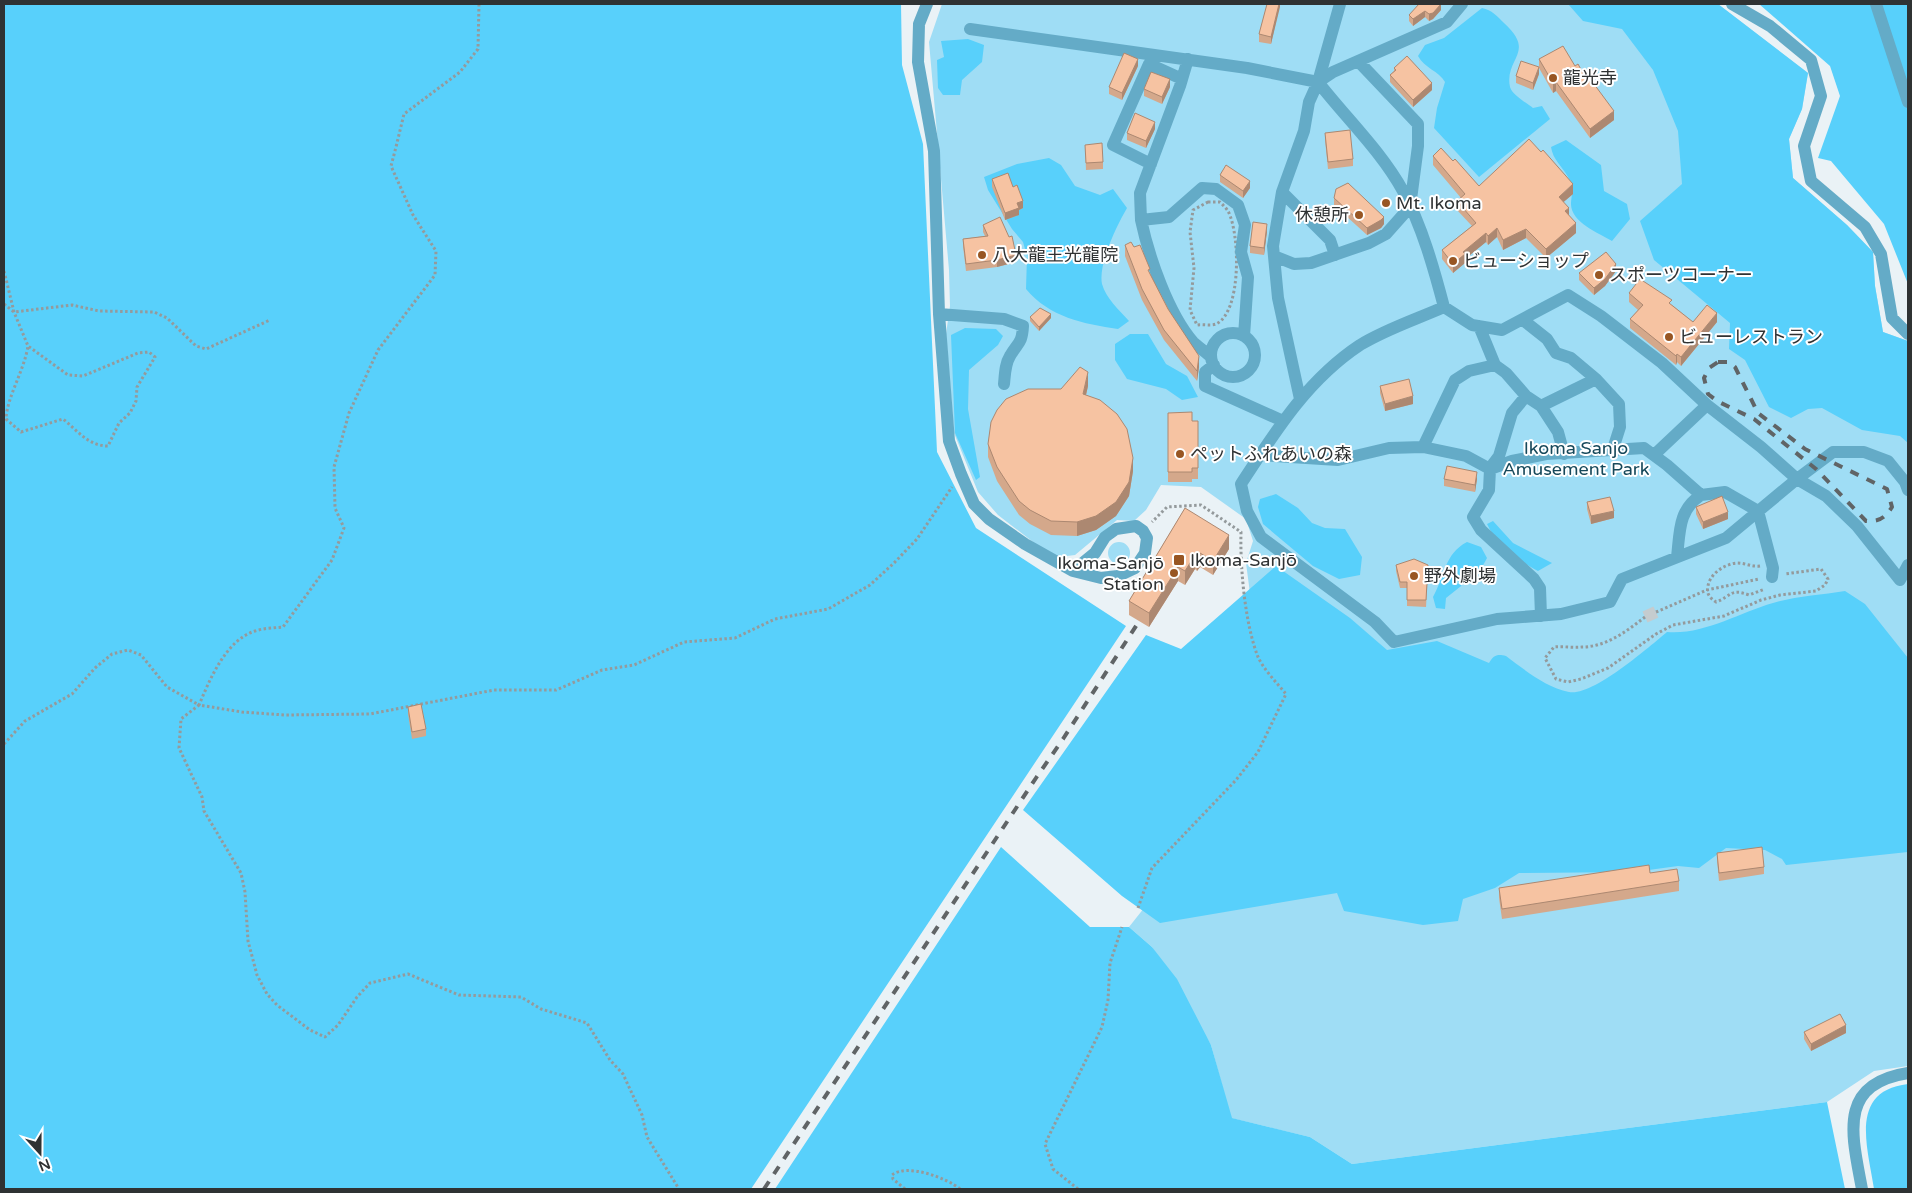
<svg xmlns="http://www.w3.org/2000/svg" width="1912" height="1193" font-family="'Varela Round','Noto Sans JP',sans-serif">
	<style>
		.green { fill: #9fddf5 }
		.forest { fill: #58d0fb }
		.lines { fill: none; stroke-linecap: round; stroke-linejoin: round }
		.minor-tunnel { stroke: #c5cccf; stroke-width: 12; stroke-dasharray: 12 6; stroke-linecap: butt }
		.path { stroke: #949a9c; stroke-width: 3; stroke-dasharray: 2.5 2.5; stroke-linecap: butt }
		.minor { stroke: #64abc7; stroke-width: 12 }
		.rail { stroke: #606466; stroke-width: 4; stroke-dasharray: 9 9; stroke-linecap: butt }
		.wall { fill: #d4a88b }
		.shaded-wall { fill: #ac8871 }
		.building { fill: #f6c3a2; stroke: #ac8871 }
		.poi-dot { fill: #985623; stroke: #fff; stroke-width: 2 }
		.labels { text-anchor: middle; stroke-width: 4; stroke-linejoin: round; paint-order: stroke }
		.poi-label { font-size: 18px; fill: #2f3233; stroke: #fff; text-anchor: start }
		.park-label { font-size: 18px; fill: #15485a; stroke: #fff }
	</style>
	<rect width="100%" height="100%" fill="#eaf2f6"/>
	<!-- green -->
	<path class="green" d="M942,4h776l90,69 -6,36 -13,30 4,39 54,47 26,27 2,34 8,46 25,9v725l-34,5 -47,31 -475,62 -42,-27 -79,-19 -20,-73 -59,-98 -23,-20 19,-24 105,-287 -7,-53 7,-22 -7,-22 -45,-32 -40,-2 -15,25 -12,11 -17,-1 -42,35 -16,2 -22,-12 -39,-30 -20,-23 -24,-59 -8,-99 4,-28 -1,-36 -20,-228z
		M1108 553a11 11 0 1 1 22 0a11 11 0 1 1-22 0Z"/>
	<!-- forest -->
	<path class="forest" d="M4,4h897l1,61 21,79 14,308 39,76 150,98 -375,563h-747z
		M1568,4h150l90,69 -6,36 -13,30 4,39 54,47 26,27 2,34 8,46 25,9v102l-8,-7 -38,-6 -40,-22 -14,1 -17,9 -22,-11 -24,-47 -16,-11 1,-26 -76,-63 -14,-39 42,-37 -4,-53 -25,-61 -31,-41 -39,-8z
		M1759,4h149v280l-24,-60 -53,-63 -13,-3 22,-62 -10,-30z
		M1482,8c10,2 15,8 22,15 33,30 0,35 6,64 2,8 17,16 23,21l9,-2 8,13 -71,58 -45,-49 3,-20 8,-26c-6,-11 -21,-14 -27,-26l7,-11 19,-7z
		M968,39l16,6 -2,17 -20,18 -2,15h-17l-5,-7 -1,-28 7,-3 -3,-16z
		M1566,140l35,25 3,26 23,13 3,15 -18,22c-13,-8 -42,-19 -41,-38 1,-14 4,-12 -3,-26 -6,-11 -15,-17 -17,-30z
		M1049,158l12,7 14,21 25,9 13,-6 14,19c-10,17 -29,56 -25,76 4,14 17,26 27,37l-11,8c-34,-5 -69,-12 -92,-40l1,-33 -4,-14 -11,-13 -24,-39 -4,-13 33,-13z
		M965,328l31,1 7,7 -5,9 -29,25 -1,39 12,68 -4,3 -21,-47 -4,-98z
		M1130,334h18l18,30 21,12 11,21 -16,3 -16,-11 -39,-10 -12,-19v-16z
		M1276,494l22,14 14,15 13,5 20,1 17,28 -2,18 -21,4 -26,-13 -50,-42 -5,-17 2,-8z
		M1493,521l20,22 39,20 -14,8c-18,-9 -43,-28 -51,-47z
		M1467,542l14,5 6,11 -7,13 -34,27 -1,11 -9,-1 -3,-11c12,-21 11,-43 34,-55z
		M1276,566l74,52 37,32 50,-9 52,22c5,-8 8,-9 17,-7 19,14 39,31 63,36 23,5 80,-45 98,-60 37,3 71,-19 106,-29 23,-7 48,-8 72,-12l20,13 43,54v194l-122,13 -4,-6 -17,-9 -39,-2 -27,20 -21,-2 -44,6 -115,1 -24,15 -32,11 -5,22 -35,4 -79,-14 -7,-18 -177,30 -38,-27 -99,-86 123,-175 35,14z
		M1001,847l89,80h39l23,20 25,32 34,66 21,73 78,19 42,27 475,-62 18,87h-1070z
		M1908,1084v105h-34c-6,-41 -26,-98 34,-105z"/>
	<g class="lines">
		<!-- minor-tunnel -->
		<path class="minor-tunnel" d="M1645,617l11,-5"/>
		<!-- path -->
		<path class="path" d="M479,4l-1,45 -18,23 -56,42 -8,33 -5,19 22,49 23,36 -1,24 -57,75 -29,63 -15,54 1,41 9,20 -12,32 -49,67c-9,1 -19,1 -28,4 -29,9 -45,48 -56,74l43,7 43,3 85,-1 124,-24h62l46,-20 32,-5 50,-23 51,-4 40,-19 53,-10 42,-24 24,-22 23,-24 35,-52
			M1208,202h12c3,3 6,6 8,9 12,22 14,101 -12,113 -5,2 -14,0 -19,1l-7,-15 4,-42 -4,-36 3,-22z
			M4,271l10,41 14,34 40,29 15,1 55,-23 11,-1 6,5 -18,30 -1,14 -6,12 -11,10 -11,23c-20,0 -31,-16 -45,-27l-42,13 -15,-13c1,-22 18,-48 22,-73
			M4,304l10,8 58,-7 27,6 55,1 13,6 29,28 10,3 64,-29
			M1760,566c-8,1 -15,-3 -23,-3 -13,1 -27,11 -29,23 -2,8 2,12 8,16 16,-6 14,-14 33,-7l16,-6
			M1656,612l51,-22 52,-11
			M1645,617c-18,14 -39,30 -63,30 -9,1 -19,-1 -28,0l-9,11 11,21 12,3 13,-3 27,-11 48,-34 17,-9 51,-9 37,-16 19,-5 36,-4 9,-6 3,-6 -7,-10 -36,5
			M4,744l21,-23 47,-27 23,-26 17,-14 16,-4 13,5 26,32 32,18 -18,14 -2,29 23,49 2,14 37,62 4,19 3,49 9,34 10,19 10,11 33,25 15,7 13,-12 19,-28 13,-14 38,-9 51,21 62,2 20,12 46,14 23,37 13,14 19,41 5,22 32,52
			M1138,908l14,-40 84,-88 22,-28 28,-58c-9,-11 -22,-24 -28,-37 -13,-33 -18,-89 -17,-125l-40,-27 -34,2 -15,15
			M905,1189l-12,-10 -1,-4c15,-12 55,3 68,14
			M1078,1189l-25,-20 -8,-25 57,-117 6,-27 2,-37 12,-36"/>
		<!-- minor -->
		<path class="minor" d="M927,4l-8,20 -1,38 16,89 5,163 10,127 12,33 13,30 15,15 36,25 48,27 28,7 17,-2 17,-8 10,-15 2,-15 -4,-7 -7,-5 -20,3 -11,8 -10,16 -22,18
			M1340,4l-22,78c28,36 63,69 85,109 19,35 31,78 41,116l28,18 30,5 66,-35 33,21 61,47 45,42 54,42 36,32 -71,59 -104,41 -12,23 -49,12 -64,5 -103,23 -19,-20 -114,-85 -14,-26 -6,-27c34,-52 66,-104 119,-139 26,-16 57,-26 84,-38
			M1732,4l38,22 41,34 10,36 -17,50 7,35 54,46 16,27 11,64 16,16
			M1876,4l32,98
			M970,29l277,39 71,14 -9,20 -5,29 -22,61 -9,54 5,52 22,101
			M1318,82l15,-10 114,-50 15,-18
			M1151,164l-38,-19 36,-81 33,15
			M1282,192l48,48 5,15
			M1141,220l-1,-27 40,-107 8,-27
			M1274,256l20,8 17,-1 58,-20 17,-9 24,-27 8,-61v-22l-59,-62
			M939,314l65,5 19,7c-1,18 -5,16 -13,30 -5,8 -5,18 -6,28
			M1523,320l24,19 9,14 15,5 25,21 23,25 1,23 -7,22
			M1211 355a22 22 0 1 1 44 0a22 22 0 1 1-44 0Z
			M1211,357c-5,-5 -13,-10 -18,-15 -25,-29 -44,-85 -52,-122l28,-3 33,-29 14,1 22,16 7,20 -4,27 7,25 -4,59
			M1214,365l-9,7v14l78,35
			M1495,365l11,8 20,23 15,10 17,26 6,22
			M1541,406l55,-27
			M1423,447l32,-67 14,-9 26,-6 -16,-39
			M1260,455l78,5 51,-12 34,-1 43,9 24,13 -1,21 -16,27 8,13 53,49 6,9 1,28
			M1654,455l53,-50
			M1490,468l9,-12 13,-43 14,-17
			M1490,469l22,-8 34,-7 98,-6 23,17 34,30 24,-3 33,19 15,57 -1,9
			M1908,490l-3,-8 -17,-21 -24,-9h-31l-36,27 29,17 31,30 43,54 8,-15
			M1677,557c3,-25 1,-47 24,-62
			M1862,1189c-10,-54 -25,-105 46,-116"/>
		<!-- rail -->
		<path class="rail" d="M1718,362h11l6,5 23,46 47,36 82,40 5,18c-7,11 -13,15 -26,14l-50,-52 -62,-50 -37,-18 -9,-7 -4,-16 5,-10z
			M764,1189l272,-411 27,-39 84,-130"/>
	</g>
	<!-- wall -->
	<path class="wall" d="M1280,4l-9,40 -12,-2v-8z
		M1441,4v6l-8,9 -4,2 -4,-4 -12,9 -4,-5v-6z
		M1539,59l36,7 13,16 26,38 -24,18 -34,-47 -3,2 -14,-25z
		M1138,66l-16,34 -13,-6v-7z
		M1394,68l38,22 -19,17 -23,-25v-7l4,-4z
		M1539,74l-6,16 -17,-7v-7z
		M1170,87l-8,17 -18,-8v-7z
		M1155,129l-9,19 -19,-8v-7z
		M1325,133l28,26v7l-25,3 -3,-29z
		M1085,145l18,17v7l-17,1z
		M1433,156l20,5 26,25 94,8 -10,8 13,31 -30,25 -20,-20 -23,12 -6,-13 -9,8 -2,-3 -21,17v4l-12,10 -11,-14v-9l30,-24 -15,-16v-9l4,-3 -28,-33z
		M1220,175l30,13 -7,10 -23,-16z
		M992,179l21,8 10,21 -4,2v5l-14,5 -13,-33z
		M1334,198l50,26 -3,4 -14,7 -33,-30z
		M983,225l33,37 -19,5 -31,4 -3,-25v-7l22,-3 -2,-4z
		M1267,231l-3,24 -14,-2v-7z
		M1125,245l25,29 49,93 -2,14 -33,-41 -22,-40 -17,-44z
		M1616,271l-11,15 -11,9 -15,-15v-7z
		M1629,293l43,12 21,17h24l-36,44 -4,-4 -1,3 -46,-37v-9l8,-9 -9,-8z
		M1030,317l21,1 -12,13 -9,-10z
		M1088,386l-2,9 47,76 -4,25 -13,20 -20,14 -19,6 -26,-1 -21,-11 -11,-9 -22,-34 -9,-24v-13l73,-55z
		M1380,386l33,18 -28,7 -5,-18z
		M1168,413l24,8h6v58h-6v3h-24z
		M1444,479h33l-2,13 -31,-6z
		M1587,502l27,16 -23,6 -4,-15z
		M1696,507l32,12 -25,10 -7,-15z
		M1185,508l44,41 -16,26 -13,-8 -3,4 -2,-2 -10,16 -7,-4 -29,46 -20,-12v-14z
		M1396,565l32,6 -2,36 -19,-1v-18h-7l-4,-17z
		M408,707l18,22v7l-14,3 -4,-25z
		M1717,853l47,14v7l-45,7 -2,-21z
		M1650,873l29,8v10l-177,28 -3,-21v-10z
		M1804,1032l42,1 -35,18 -7,-12z"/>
	<!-- shaded-wall -->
	<path class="shaded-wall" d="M1279,4h1v3l-9,37v-7z
		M1441,4v6l-8,9 -4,2v-7z
		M1425,11v6l-12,9v-7z
		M1138,59v7l-16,34v-7z
		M1539,67v7l-6,16v-7z
		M1170,79v8l-8,17v-7z
		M1556,82v9l-3,2v-10z
		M1432,83v7l-19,17v-7z
		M1614,111v9l-24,18v-9z
		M1155,122v7l-9,19v-7z
		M1250,181v7l-7,10v-7z
		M1573,184v10l-14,12v-9z
		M1023,201v7l-4,2v5l-14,5v-7l12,-10z
		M1569,208v9l-4,-6z
		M1384,217v7l-3,4 -14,7v-7z
		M1576,223v10l-30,25v-9z
		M1267,224v7l-3,24v-7z
		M1497,228v9l-9,8v-9z
		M1526,229v9l-23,12v-10z
		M1486,233v9l-21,17v4l-12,10v-9l10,-12z
		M1016,255v7l-19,5v-7z
		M1616,264v7l-11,15 -11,9v-7z
		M1717,313v9l-36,44v-9z
		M1051,314v4l-12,13v-4z
		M1677,354v8l-1,3v-9z
		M1199,356v11l-2,14v-10z
		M1088,372v14l-5,22v-14z
		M1413,396v8l-28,7v-7z
		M1133,458v13l-4,25 -13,20 -20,14 -19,6v-14z
		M1477,472v7l-2,13v-7z
		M1614,511v7l-23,6v-8z
		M1728,512v7l-25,10v-7z
		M1229,535v14l-16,26v-14z
		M1200,553v14l-3,4v-14z
		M1195,555v14l-10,16v-14z
		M1178,567v14l-29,46v-14z
		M1846,1025v8l-35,18v-7z"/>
	<!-- building -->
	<path class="building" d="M1267,4h12l-8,33 -12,-3z
		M1419,4h22l-8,9 -4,1 -4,-3 -12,8 -4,-4z
		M1563,46l12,20 3,-2 10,18 3,-2 23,31 -24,18 -34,-47 -3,1 -14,-24z
		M1124,53l14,6 -16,34 -13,-6z
		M1407,56l25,27 -19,17 -23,-25 6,-5 -2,-2z
		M1521,61l18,6 -6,16 -17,-7z
		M1151,72l19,7 -8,18 -18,-8z
		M1135,113l20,9 -9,19 -19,-8z
		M1350,130l3,29 -25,3 -3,-29z
		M1529,139l12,13 2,-2 30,34 -14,13 10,11 -4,3 11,12 -30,26 -20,-20 -23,11 -6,-12 -9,8 -2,-3 -23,19 2,2 -12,10 -11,-14 34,-27 -19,-22 8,-7 -32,-38 8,-8 12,13 2,-2 24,27z
		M1102,143l1,19 -17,1 -1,-18z
		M1226,165l24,16 -7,10 -23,-16z
		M1008,173l5,14 4,-2 6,16 -6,2 2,5 -14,5 -13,-34z
		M1348,183l36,34 -3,3 -14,8 -33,-30 2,-9z
		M1000,217l9,20 3,-1 4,19 -19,5 -31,4 -3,-25 25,-3 -5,-11z
		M1253,222l14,2 -3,24 -14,-2z
		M1131,242l3,5 6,-2 10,24 -2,1 20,39 31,47 -2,15 -33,-41 -22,-41 -17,-44z
		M1606,252l10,12 -11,15 -11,9 -15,-15z
		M1640,279l32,21 -3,3 24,19 14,-17 10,8 -36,44 -4,-3 -1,2 -46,-37 13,-14 -14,-12z
		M1040,308l11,6 -12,13 -9,-10z
		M1080,367l8,5 -5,22 17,6 17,14 10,15 6,29 -4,24 -13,20 -20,14 -19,6 -26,-1 -21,-11 -11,-9 -22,-34 -9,-23 3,-22 6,-12 9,-11 22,-10h33z
		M1409,379l4,17 -28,8 -5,-18z
		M1192,412v9h6v47h-6v4h-24v-59z
		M1447,466l30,6 -2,13 -31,-6z
		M1722,496l6,16 -25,10 -7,-15z
		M1610,497l4,14 -23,5 -4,-14z
		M1185,508l44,27 -16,26 -13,-8 -3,4 -2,-2 -10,16 -7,-4 -29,46 -20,-12z
		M1414,559l14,6 -2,35h-19v-18h-7l-4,-17z
		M421,704l5,25 -14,3 -4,-25z
		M1762,847l2,20 -45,6 -2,-20z
		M1649,865l1,8 27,-4 2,12 -177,28 -3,-21z
		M1840,1014l6,11 -35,19 -7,-12z"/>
	<!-- markers -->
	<g class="poi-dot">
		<circle cx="1553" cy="78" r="5"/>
		<circle cx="1386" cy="203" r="5"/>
		<circle cx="1359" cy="215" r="5"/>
		<circle cx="982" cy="255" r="5"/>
		<circle cx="1453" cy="261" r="5"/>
		<circle cx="1599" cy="275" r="5"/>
		<circle cx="1669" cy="337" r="5"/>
		<circle cx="1180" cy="454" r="5"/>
		<rect x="1173" y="554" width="12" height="12" rx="2.5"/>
		<circle cx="1174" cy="573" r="5"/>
		<circle cx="1414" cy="576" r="5"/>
	</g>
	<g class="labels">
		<!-- poi labels -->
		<g class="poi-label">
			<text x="1563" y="84">龍光寺</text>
			<text x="1396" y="209">Mt. Ikoma</text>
			<text x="1349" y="221" text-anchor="end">休憩所</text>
			<text x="992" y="261">八大龍王光龍院</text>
			<text x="1463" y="267">ビューショップ</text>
			<text x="1609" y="281">スポーツコーナー</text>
			<text x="1679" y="343">ビューレストラン</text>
			<text x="1190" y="460">ペットふれあいの森</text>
			<text x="1190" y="566">Ikoma-Sanjō</text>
			<text x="1164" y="569" text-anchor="end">Ikoma-Sanjō<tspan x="1164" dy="21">Station</tspan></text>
			<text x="1424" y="582">野外劇場</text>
		</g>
		<!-- park labels -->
		<g class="park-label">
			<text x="1576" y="454">Ikoma Sanjo<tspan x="1576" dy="21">Amusement Park</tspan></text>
		</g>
	</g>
	<!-- border -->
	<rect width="1912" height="1193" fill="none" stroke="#2f3233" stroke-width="10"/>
	<!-- north arrow -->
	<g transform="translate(40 1153) rotate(159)" stroke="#ffffff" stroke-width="4" paint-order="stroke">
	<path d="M0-4L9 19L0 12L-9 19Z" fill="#2f3233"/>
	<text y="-8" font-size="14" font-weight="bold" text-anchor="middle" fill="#2f3233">N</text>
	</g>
</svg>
